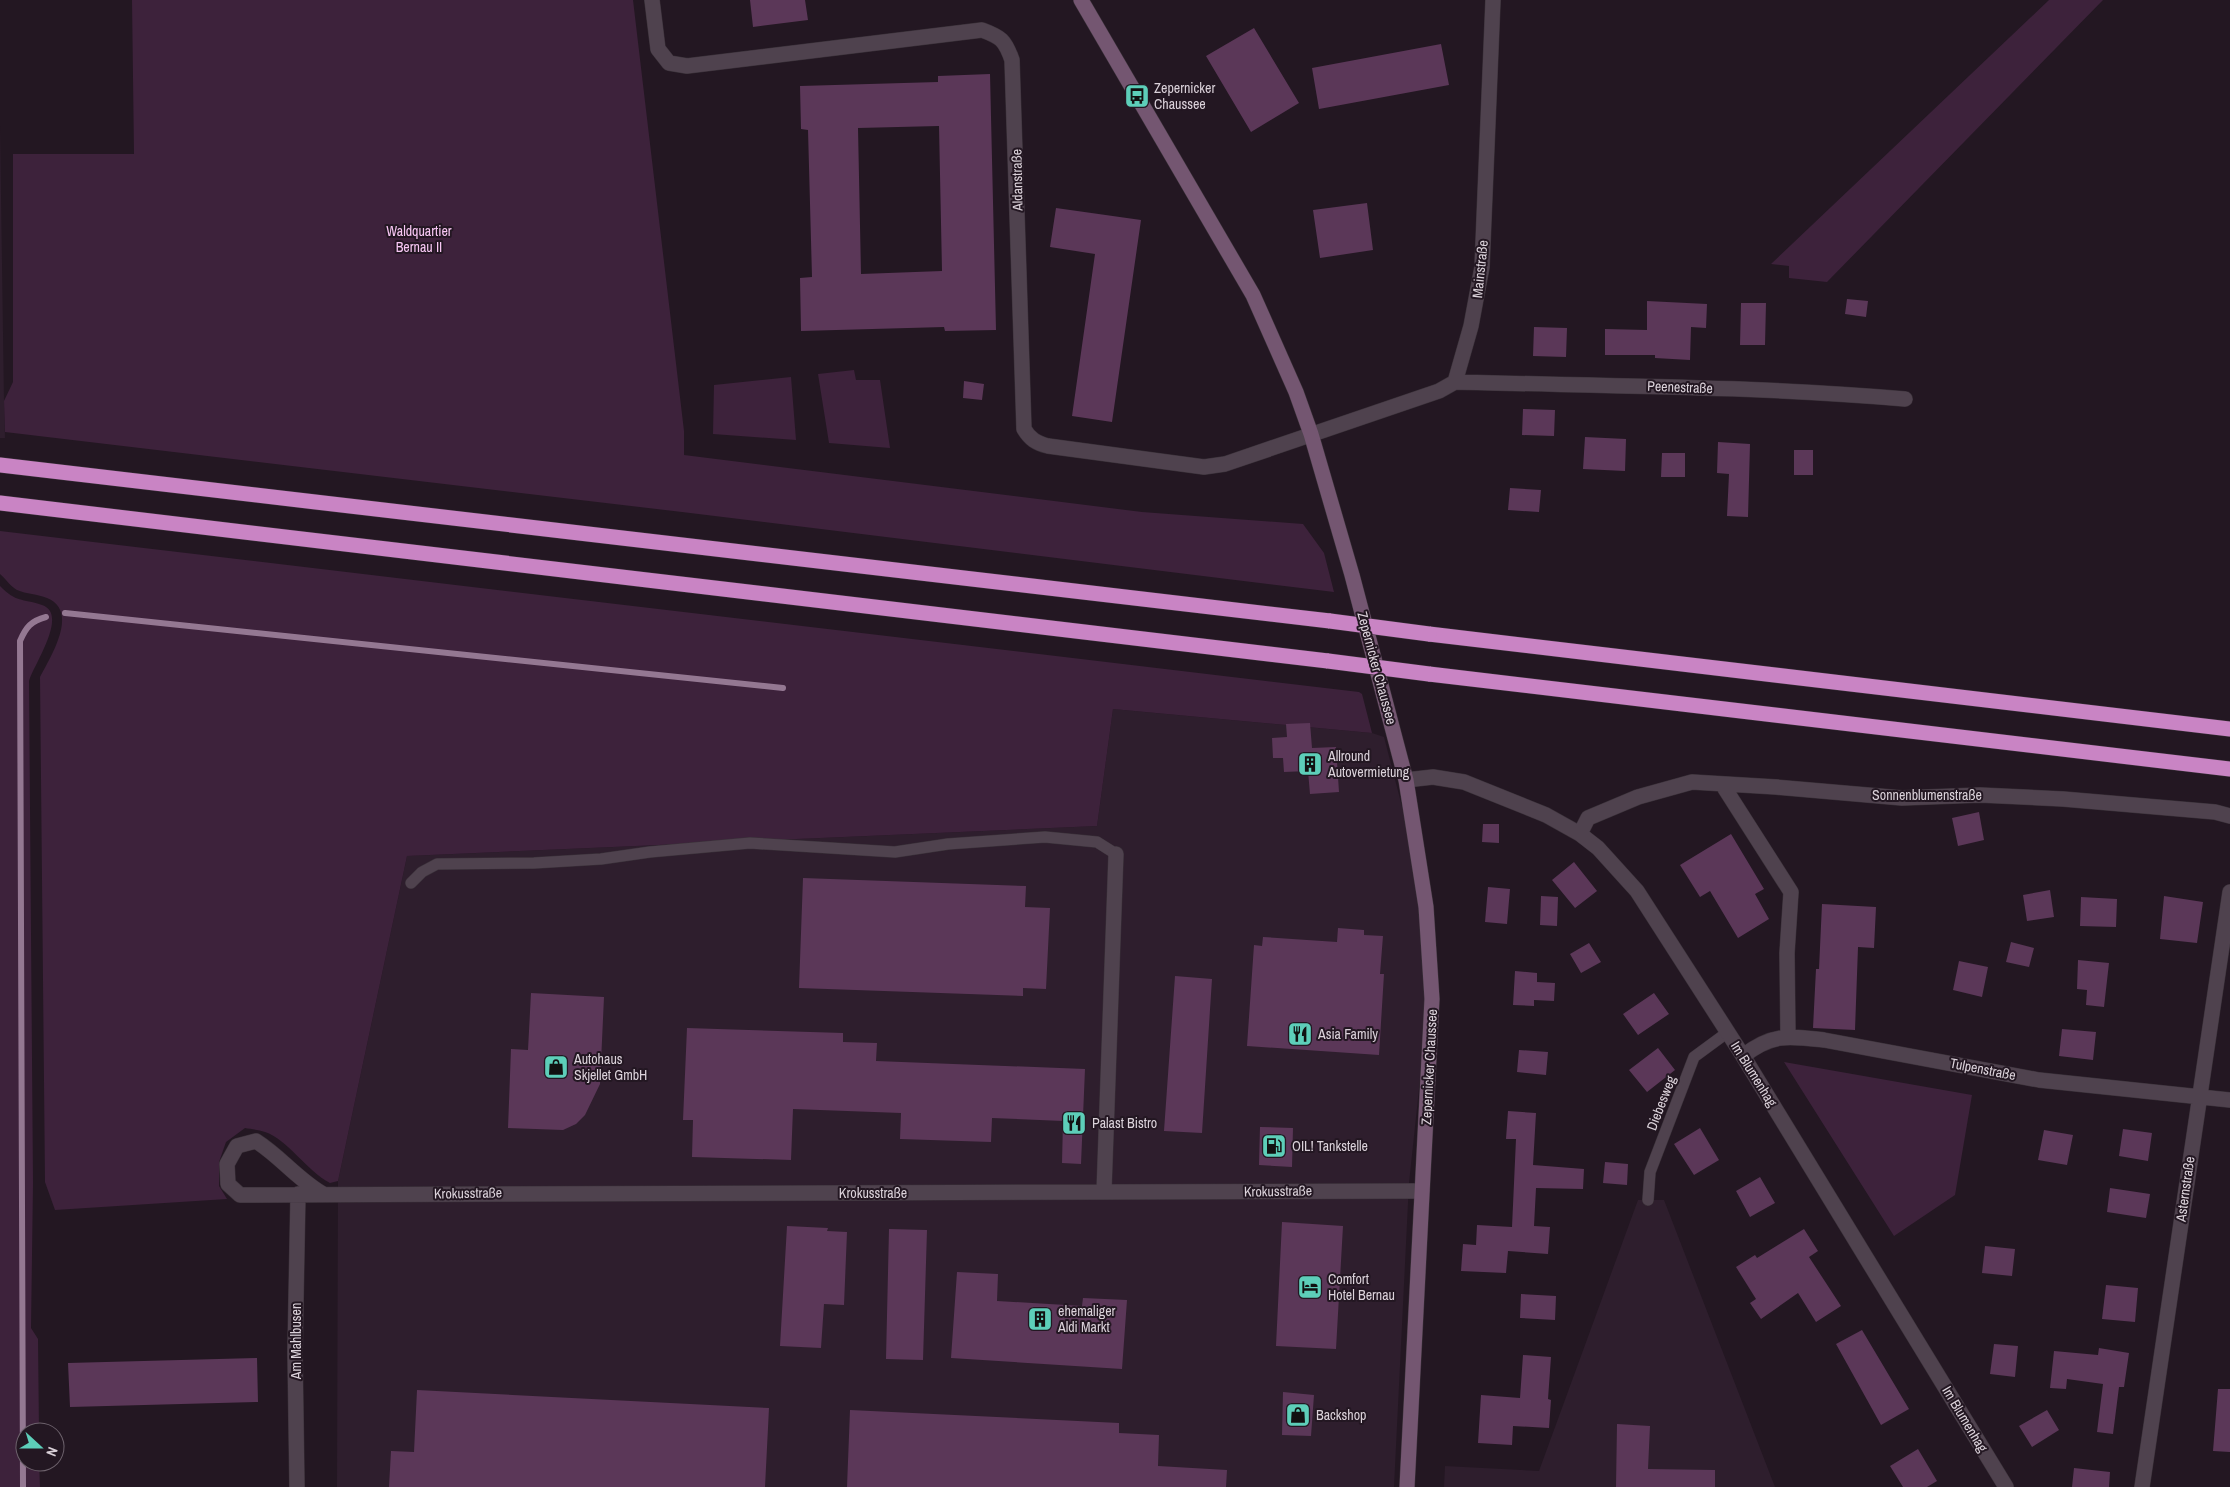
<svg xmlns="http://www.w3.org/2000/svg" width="2230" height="1487" font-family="'Archivo Narrow',sans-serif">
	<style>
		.built { fill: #2e1e2d }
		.green { fill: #3d223b }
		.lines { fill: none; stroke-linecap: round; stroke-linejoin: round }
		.stream { stroke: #947892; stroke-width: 6 }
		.building { fill: #5b3758; fill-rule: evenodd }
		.lane-casing { stroke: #3a3139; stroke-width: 12 }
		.street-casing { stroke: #3a3139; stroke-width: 16 }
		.secondary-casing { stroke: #3a3139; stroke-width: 16 }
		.highway-casing { stroke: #3a3139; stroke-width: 16 }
		.lane { stroke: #4f424e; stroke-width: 11 }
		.street { stroke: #4f424e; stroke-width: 15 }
		.secondary { stroke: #745671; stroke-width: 15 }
		.highway { stroke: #c984c4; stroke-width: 15 }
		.highway-bridge-casing { stroke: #3a3139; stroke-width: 16; stroke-linecap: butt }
		.highway-bridge { stroke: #c984c4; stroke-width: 15 }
		.labels { text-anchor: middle; stroke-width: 4; stroke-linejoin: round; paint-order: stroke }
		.poi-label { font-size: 14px; fill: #dbd2da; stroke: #231722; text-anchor: start }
		.street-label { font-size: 14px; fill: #dbd2da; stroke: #231722 }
		.park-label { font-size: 14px; fill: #f8c7f4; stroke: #231722 }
	</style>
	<rect width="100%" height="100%" fill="#231722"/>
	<!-- built -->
	<path class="built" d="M0,126l4,275 1,37h-5z
		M1113,709l259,24 12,4 22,85 13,76 7,98 -4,65 -13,122 -15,304h-1057l1,-306 69,-325 690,-30z
		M1638,1200h26l111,287h-331l1,-21 94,5z"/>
	<!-- green -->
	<path class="green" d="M132,0h501l51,431v24l458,57 161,12 21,29 10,39 -652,-80 -677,-80 -1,-31 9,-19v-228h121z
		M2049,0h54l-276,282 -38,-4v-12l-18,-2z
		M854,370l2,10h24l10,68 -61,-5 -11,-69z
		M791,377l5,63 -83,-6 1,-49z
		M0,531l1359,161 3,2 10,39 -259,-24 -16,117 -690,30 -69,325 -8,2c-23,-12 -43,-44 -65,-51 -6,-2 -14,-3 -20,-4l-19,14 -7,20v24l8,13 -172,11 -10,-28 -5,-505c10,-19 40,-66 7,-79 -9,-4 -21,-4 -30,-8 -6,-3 -12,-12 -17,-16z
		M0,586c17,17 21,12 42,19 27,9 -8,59 -13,76l4,502 -2,145 7,11 1,93h-14v30h14l1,25h-40z
		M1784,1062l188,33 -17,100 -61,41z"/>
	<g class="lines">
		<!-- stream -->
		<path class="stream" d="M65,613l718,75
			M23,1487l-3,-846c6,-14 11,-20 26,-24"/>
	</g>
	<!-- building -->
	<path class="building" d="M750,0h55l3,20 -55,7z
		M1254,28l45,75 -48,29 -45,-76z
		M1441,44l8,41 -130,24 -7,-41z
		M990,74l6,256 -51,1 -1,-4 -143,4 -1,-53 12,-1 -4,-147 -7,-1 -1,-43 138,-4v-6zM939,126l3,145 -81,3 -3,-146z
		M1367,203l6,47 -53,8 -7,-48z
		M1056,208l85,12 -29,202 -40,-6 23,-162 -45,-7z
		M1847,299l21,2 -2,16 -21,-3z
		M1647,301l60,3 -1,24 -15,-1 -1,33 -35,-2v-3h-50v-26l42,1z
		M1741,303h25l-1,42h-25z
		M1534,327l33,1 -1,29 -33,-1z
		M964,381l20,3 -2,16 -19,-2z
		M1523,409l32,1 -1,26 -32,-1z
		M1585,437l41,2 -1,32 -42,-2z
		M1718,442l32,2 -2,73 -21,-1 2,-42 -12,-1z
		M1794,450h19v25h-19z
		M1662,453h23v24h-24z
		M1510,488l31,2 -2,22 -31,-2z
		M1310,723l2,25 24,-1 3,45 -29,2 -2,-23 -24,1 -1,-14h-10l-1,-20 15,-1 -1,-13z
		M1979,812l5,28 -26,6 -6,-28z
		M1483,824h16v19l-17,-1z
		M1731,834l33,55 -9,5 14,25 -31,19 -28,-47 -10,6 -20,-32z
		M1574,862l23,29 -22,17 -23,-28z
		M803,878l223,8 -1,21 25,1 -4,81 -23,-1v8l-224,-8z
		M1488,887l22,2 -3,35 -22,-2z
		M2050,890l4,27 -27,4 -4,-26z
		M1541,896l17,1 -1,29 -17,-1z
		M2164,896l39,6 -6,41 -37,-4z
		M2081,897l36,2 -1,28 -36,-1z
		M1822,904l54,3 -2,41 -16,-1 -3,83 -42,-2 3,-59h3z
		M1338,928l26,2v5l19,1 -3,38h4l-5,81 -132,-9 7,-101 8,1 1,-9 74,5z
		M2011,942l23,6 -5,19 -23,-5z
		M1589,943l12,19 -20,11 -11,-19z
		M2078,960l31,3 -5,44 -18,-2 1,-15 -10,-1z
		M1959,961l29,6 -6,30 -29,-7z
		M1515,971l22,2v9l18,1 -1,18 -20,-1v6l-21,-1z
		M1175,976l37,3 -10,154 -38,-2z
		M531,993l73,4 -4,87 -15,31 -9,9 -13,6 -55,-2 3,-79 17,1z
		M1654,993l15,21 -31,21 -15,-21z
		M687,1028l156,5v9l34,1 -1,18 209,8 -4,95 -19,-1 1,-42 -71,-3 -1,24 -91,-3 1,-26 -108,-4 -2,51 -99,-3 1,-37h-10z
		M2062,1029l34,3 -3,28 -34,-4z
		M1658,1048l17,22 -28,22 -18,-22z
		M1519,1050l29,2 -2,23 -29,-3z
		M1508,1111l28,2 -3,52 51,4 -1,20 -47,-1 -2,38 16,1 -2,27 -40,-3 -2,22 -45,-2 2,-27 13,1 1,-20 35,2 4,-88h-10z
		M1260,1127l33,1 -1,39 -33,-2z
		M1700,1128l19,32 -25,15 -20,-31z
		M2123,1129l29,4 -4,28 -29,-5z
		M2044,1130l29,5 -6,30 -29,-5z
		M1605,1162l23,2 -1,21 -24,-2z
		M1760,1177l15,26 -25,14 -14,-26z
		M2110,1188l40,6 -4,24 -39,-6z
		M1282,1222l61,4 -7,123 -60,-3z
		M787,1226l41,2 -1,3 20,1 -3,73 -20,-1 -3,44 -41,-2z
		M889,1229l38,1 -4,130 -37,-1z
		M1804,1229l14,22 -9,6 32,49 -25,16 -18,-29 -37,26 -11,-16 6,-4 -20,-32 19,-12 2,3z
		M1985,1246l30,3 -3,27 -30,-3z
		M957,1272l41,2 -1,27 85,5 1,-8 44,2 -5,69 -171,-11z
		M2106,1285l32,3 -3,34 -33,-3z
		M1521,1294l35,2 -1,24 -35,-2z
		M1862,1330l47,79 -28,16 -45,-81z
		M1994,1344l24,2 -3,31 -25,-3z
		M2099,1348l30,5 -5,34h-5l-6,47 -16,-2 6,-48 -36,-5 -1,10 -16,-1 4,-37 44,4z
		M1523,1355l28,2 -3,42 3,1 -2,28 -36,-2 -1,19 -34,-2 3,-48 39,3z
		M257,1358l1,44 -188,5 -2,-44z
		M2218,1389h12v63l-17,-1z
		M417,1390l352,18 -4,79h-376l2,-36 23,1z
		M1283,1392l31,3 -3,41 -29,-1z
		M850,1410l269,13v10l40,2 -1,31 69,4 -1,17h-379z
		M2047,1410l12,20 -27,17 -13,-21z
		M1617,1424l33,2 -2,43 67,1v17h-99z
		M1918,1449l19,32 -10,6h-24l-13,-21z
		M2074,1468l36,4 -1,15h-37z"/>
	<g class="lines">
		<defs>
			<path id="lane" d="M411,883l11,-11 15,-8 97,-1 67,-4 49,-7 100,-9 145,9 53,-8 97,-7 52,5 19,12
				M1648,1200l2,-28 44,-115 34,-25"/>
			<path id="street" d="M652,0l6,49 11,14 18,3 295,-36c19,7 23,10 30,30l12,369c6,10 12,14 24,17l156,21 21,-3 214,-73 16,-9 16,-56 11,-59 11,-267
				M1455,382c150,4 300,4 450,17
				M1406,780l27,-3 31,5 82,33 34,19 18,14 39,43 106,165 263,431
				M1722,784l69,108 -4,61 1,83
				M1580,834l8,-16 50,-21 54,-15 84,5 126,11 78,-3 83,4 152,13 15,4
				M1743,1056c29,-23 46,-20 81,-16l215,40 191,20
				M1104,1191l12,-337
				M323,1194c-26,-15 -42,-37 -67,-53l-19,5 -10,18 1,20 12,11 1182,-4
				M297,1487l-2,-135 3,-158
				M2142,1487l88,-595"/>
			<path id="secondary" d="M1081,0l172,295 43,97 15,42 41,141 54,205 20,127 6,92 -25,488"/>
			<path id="highway" d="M0,465l1330,156
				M0,503l1328,158
				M1429,634l801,95
				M1429,674l801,95"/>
		</defs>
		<!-- lane casing -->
		<use href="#lane" class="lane-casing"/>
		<!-- street casing -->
		<use href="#street" class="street-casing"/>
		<!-- secondary casing -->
		<use href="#secondary" class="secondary-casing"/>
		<!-- highway casing -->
		<use href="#highway" class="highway-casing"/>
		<!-- lane -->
		<use href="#lane" class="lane"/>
		<!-- street -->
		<use href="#street" class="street"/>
		<!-- secondary -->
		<use href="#secondary" class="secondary"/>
		<!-- highway -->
		<use href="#highway" class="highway"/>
		<defs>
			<path id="highway-bridge" d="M1330,621l99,13
				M1328,661l101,13"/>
		</defs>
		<!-- highway-bridge casing -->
		<use href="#highway-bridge" class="highway-bridge-casing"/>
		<!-- highway-bridge -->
		<use href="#highway-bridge" class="highway-bridge"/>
	</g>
	<!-- icons -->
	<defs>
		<symbol id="bus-square" viewBox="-11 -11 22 22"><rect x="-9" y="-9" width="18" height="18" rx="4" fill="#5dceb9" stroke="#231722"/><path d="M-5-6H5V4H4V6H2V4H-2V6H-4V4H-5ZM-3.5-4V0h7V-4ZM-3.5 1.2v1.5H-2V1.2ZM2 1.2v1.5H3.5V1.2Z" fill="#111"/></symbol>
		<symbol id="building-square" viewBox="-11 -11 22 22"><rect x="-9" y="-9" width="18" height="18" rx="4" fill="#5dceb9" stroke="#231722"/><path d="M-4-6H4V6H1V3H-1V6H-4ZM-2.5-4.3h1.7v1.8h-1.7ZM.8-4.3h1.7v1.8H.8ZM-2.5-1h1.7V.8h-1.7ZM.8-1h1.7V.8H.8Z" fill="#111"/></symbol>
		<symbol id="restaurant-square" viewBox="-11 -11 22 22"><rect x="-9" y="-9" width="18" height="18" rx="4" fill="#5dceb9" stroke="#231722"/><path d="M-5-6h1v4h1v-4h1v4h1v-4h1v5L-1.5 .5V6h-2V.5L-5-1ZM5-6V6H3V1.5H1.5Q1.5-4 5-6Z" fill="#111"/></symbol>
		<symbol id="shop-square" viewBox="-11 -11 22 22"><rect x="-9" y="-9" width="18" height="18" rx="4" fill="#5dceb9" stroke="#231722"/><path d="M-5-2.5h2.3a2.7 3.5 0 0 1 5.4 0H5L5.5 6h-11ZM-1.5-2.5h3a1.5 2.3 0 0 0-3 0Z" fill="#111"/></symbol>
		<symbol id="fuel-square" viewBox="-11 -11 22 22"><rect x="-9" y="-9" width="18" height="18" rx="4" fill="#5dceb9" stroke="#231722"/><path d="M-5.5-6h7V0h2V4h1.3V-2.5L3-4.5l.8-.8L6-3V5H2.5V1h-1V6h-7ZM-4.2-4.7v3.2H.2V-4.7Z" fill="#111"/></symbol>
		<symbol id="hotel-square" viewBox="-11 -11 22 22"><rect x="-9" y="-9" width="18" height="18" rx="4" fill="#5dceb9" stroke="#231722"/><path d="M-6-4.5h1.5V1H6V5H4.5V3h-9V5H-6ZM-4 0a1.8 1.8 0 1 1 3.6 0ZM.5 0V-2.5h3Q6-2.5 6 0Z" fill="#111"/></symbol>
	</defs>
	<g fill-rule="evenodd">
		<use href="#bus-square" x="1123" y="82" width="28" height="28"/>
		<use href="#building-square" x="1296" y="750" width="28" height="28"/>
		<use href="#restaurant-square" x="1286" y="1020" width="28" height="28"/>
		<use href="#shop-square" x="542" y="1053" width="28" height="28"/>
		<use href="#restaurant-square" x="1060" y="1109" width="28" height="28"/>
		<use href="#fuel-square" x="1260" y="1132" width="28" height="28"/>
		<use href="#hotel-square" x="1296" y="1273" width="28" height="28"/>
		<use href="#building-square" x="1026" y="1305" width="28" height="28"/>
		<use href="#shop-square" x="1284" y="1401" width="28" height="28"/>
	</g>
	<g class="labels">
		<!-- poi labels -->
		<g class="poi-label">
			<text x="1154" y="93">Zepernicker<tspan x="1154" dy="16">Chaussee</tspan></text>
			<text x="1328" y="761">Allround<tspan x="1328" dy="16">Autovermietung</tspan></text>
			<text x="1318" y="1039">Asia Family</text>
			<text x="574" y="1064">Autohaus<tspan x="574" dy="16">Skjellet GmbH</tspan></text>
			<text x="1092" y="1128">Palast Bistro</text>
			<text x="1292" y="1151">OIL! Tankstelle</text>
			<text x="1328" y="1284">Comfort<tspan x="1328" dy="16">Hotel Bernau</tspan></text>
			<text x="1058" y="1316">ehemaliger<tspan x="1058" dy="16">Aldi Markt</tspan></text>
			<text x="1316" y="1420">Backshop</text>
		</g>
		<!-- street labels -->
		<g class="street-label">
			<text transform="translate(1017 180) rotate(-91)" y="5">Aldanstraße</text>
			<text transform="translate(1480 269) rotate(-84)" y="5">Mainstraße</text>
			<text transform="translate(1680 387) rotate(2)" y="5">Peenestraße</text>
			<text transform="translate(1377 668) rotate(75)" y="5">Zepernicker Chaussee</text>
			<text x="1927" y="800">Sonnenblumenstraße</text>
			<text transform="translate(1429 1067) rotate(-87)" y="5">Zepernicker Chaussee</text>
			<text transform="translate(1983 1069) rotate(11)" y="5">Tulpenstraße</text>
			<text transform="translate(1754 1074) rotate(58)" y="5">Im Blumenhag</text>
			<text transform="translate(1661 1103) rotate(-69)" y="5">Diebesweg</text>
			<text transform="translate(2185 1189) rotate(-82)" y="5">Asternstraße</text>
			<text transform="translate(1278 1191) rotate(-1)" y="5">Krokusstraße</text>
			<text transform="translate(468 1193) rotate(-1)" y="5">Krokusstraße</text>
			<text x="873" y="1198">Krokusstraße</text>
			<text transform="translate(296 1341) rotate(-90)" y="5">Am Mahlbusen</text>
			<text transform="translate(1965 1419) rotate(59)" y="5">Im Blumenhag</text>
		</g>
		<!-- park labels -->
		<g class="park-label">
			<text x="419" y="236">Waldquartier<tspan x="419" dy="16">Bernau II</tspan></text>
		</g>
	</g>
	<!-- north arrow -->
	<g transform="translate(40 1447) rotate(111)"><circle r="24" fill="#231722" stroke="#6d626c"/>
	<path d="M0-4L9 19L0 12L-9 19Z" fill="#5dceb9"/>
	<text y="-8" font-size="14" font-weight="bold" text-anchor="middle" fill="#dbd2da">N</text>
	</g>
</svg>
